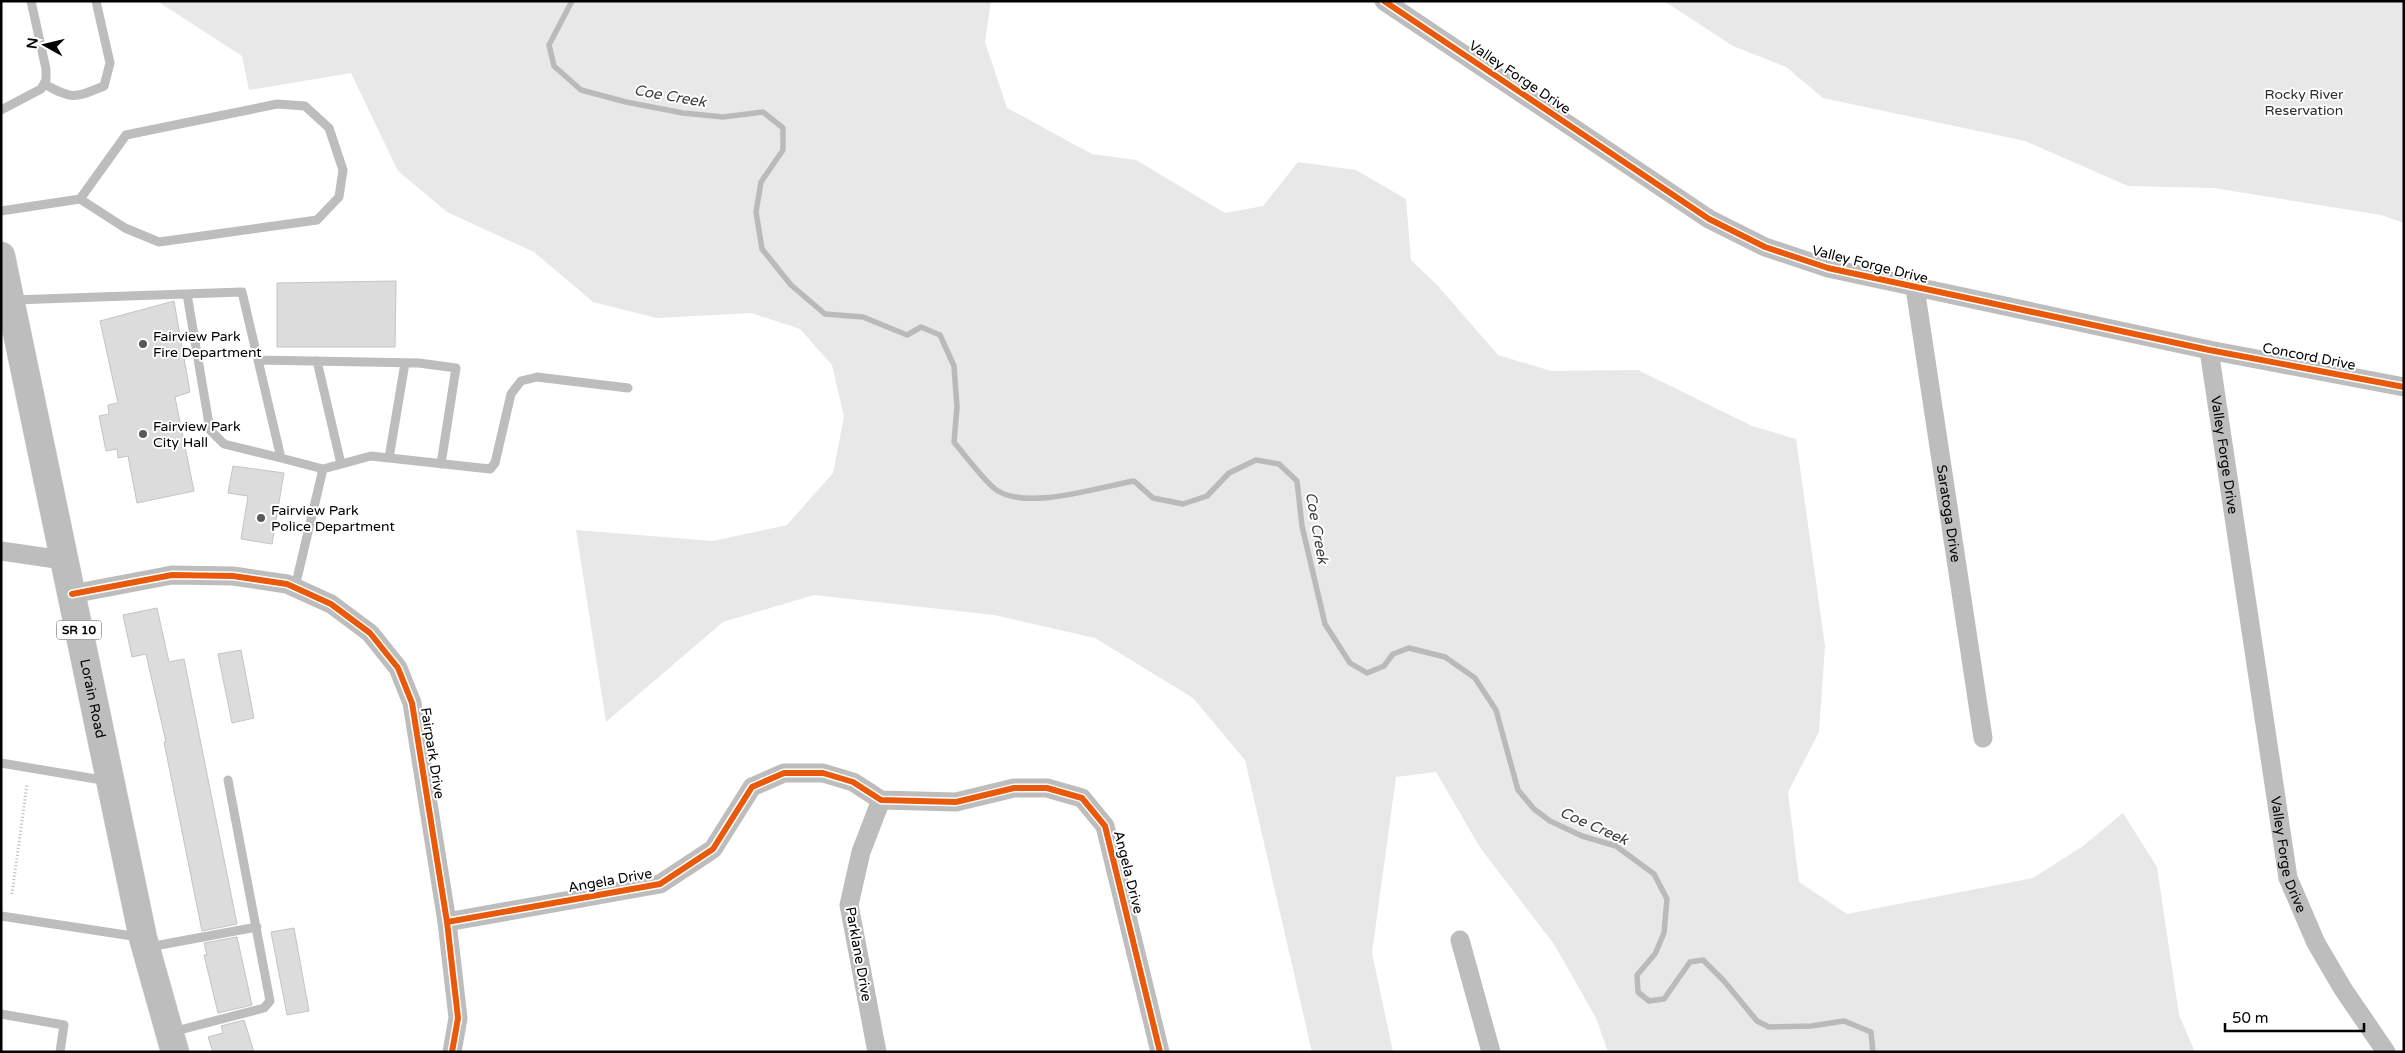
<svg xmlns="http://www.w3.org/2000/svg" width="2405" height="1053" font-family="'Varela Round',sans-serif">
	<style>
		.green { fill: #e8e8e8 }
		.lines { fill: none; stroke-linecap: round; stroke-linejoin: round }
		.stream { stroke: #bababa; stroke-width: 5.5 }
		.building { fill: #dcdcdc; stroke: #c4c4c4 }
		.primary-casing { stroke: #dbdbdb; stroke-width: 29 }
		.path { stroke: #b8b8b8; stroke-width: 3; stroke-dasharray: 1 2.5; stroke-linecap: butt }
		.lane { stroke: #bdbdbd; stroke-width: 9 }
		.street { stroke: #bdbdbd; stroke-width: 19 }
		.primary { stroke: #bdbdbd; stroke-width: 28 }
		.cycleway-casing { stroke: #fff; stroke-width: 9 }
		.cycleway { stroke: #e8590c; stroke-width: 6 }
		.poi-dot { fill: #595959; stroke: #fff; stroke-width: 2 }
		.labels { text-anchor: middle; stroke-width: 4; stroke-linejoin: round; paint-order: stroke }
		.shield { fill: #fff; stroke: #4c4c4c; stroke-width: 1 }
		.shield-label { font-size: 12px; font-weight: bold; fill: #000 }
		.street-label { font-size: 14px; fill: #000; stroke: #fff }
		.park-label { font-size: 14px; fill: #2d2d2d; stroke: #fff }
		.poi-label { font-size: 14px; fill: #000; stroke: #fff; text-anchor: start }
		.water-label { font-size: 15px; font-style: italic; fill: #3e3e3e; stroke: #fff }
	</style>
	<rect width="100%" height="100%" fill="#fff"/>
	<!-- green -->
	<path class="green" d="M157,1h834l-6,41 22,66 85,46 44,6 89,53 38,-7 35,-44 58,8 50,29 5,61 27,26 60,69 53,16 87,-1 114,56 44,13 29,207 -6,86 -31,60 11,90 48,32 186,-36 50,-32 40,-33 34,54 22,148 16,37h-587l-12,-34 -42,-74 -73,-95 -45,-77 -40,5 -24,176 21,99h-81l-67,-292 -52,-62 -98,-60 -101,-23 -180,-20 -91,27 -117,100 -30,-192 137,11 74,-16 46,-52 11,-56 -12,-52 -32,-36 -49,-16 -94,5 -64,-16 -59,-50 -87,-40 -49,-41 -47,-98 -102,17 -7,-34z
		M1664,1h740v222l-23,-8 -167,-27 -86,-2 -103,-45 -202,-43 -37,-31 -53,-21z"/>
	<g class="lines">
		<!-- stream -->
		<path class="stream" d="M572,1l-23,44 5,21 27,24 45,12 57,11 40,4 40,-5 20,16v22l-22,32 -5,30 6,37 29,36 34,29 38,3 44,18 14,-8 19,8 14,31 3,41 -3,35c9,11 34,44 44,49 32,19 101,-4 136,-10l19,17 30,6 24,-8 22,-23 27,-13 23,4 18,17 5,45 23,98 25,39 17,10 17,-7 9,-12 16,-6 36,9 30,21 21,32 22,80 16,19 16,12 32,15 34,10 38,28 13,25 -3,34 -9,21 -18,21 1,17 11,9 15,-2 26,-37 13,-2 21,21 33,40 12,6 42,-1 33,-5 27,11 2,20"/>
	</g>
	<!-- building -->
	<path class="building" d="M396,281l-1,66h-118v-64z
		M174,301l16,91 -15,5 19,94 -57,12 -9,-47 -10,2 -1,-9 -11,2 -7,-35 10,-2 -1,-9 10,-2 -18,-82z
		M233,466l51,7 -12,71 -31,-5 7,-43 -20,-3z
		M157,608l12,54 15,-3 53,265 -35,7 -38,-189h2l-20,-88 -14,3 -9,-42z
		M241,650l13,68 -22,5 -14,-69z
		M294,928l15,83 -22,4 -16,-83z
		M237,937l15,68 -34,8 -14,-58h3l-3,-12z
		M244,1020l10,32h-41l-5,-15 15,-4 -2,-7z"/>
	<g class="lines">
		<defs>
			<g id="primary">
				<path id="s3" d="M1,256l142,682 32,114"/>
			</g>
		</defs>
		<!-- primary casing -->
		<use href="#primary" class="primary-casing"/>
		<!-- path -->
		<path class="path" d="M12,894l15,-110"/>
		<!-- lane -->
		<path class="lane" d="M44,84c30,16 30,14 60,2l6,-23 -14,-62
			M1,110l40,-21 5,-9v-11l-15,-68
			M1,211l79,-12 45,29 34,14 158,-22 22,-23 4,-27 -14,-42 -24,-22 -28,-2 -151,31 -46,64
			M187,294l23,136 14,14 57,14
			M13,300l229,-8 39,166 42,11 48,-13 119,13 5,-6 16,-69 10,-13 16,-4 91,11
			M258,360l161,3 37,5 -15,96
			M317,361l24,103
			M389,458l16,-95
			M295,587l28,-118
			M1,763l107,18
			M1,916l138,21
			M149,947l108,-20
			M1,1014l63,11 -4,27
			M172,1032l92,-24 6,-7 -42,-221"/>
		<!-- street -->
		<g class="street">
			<path d="M1384,1l325,218 56,28 63,21 381,82 195,37"/>
			<path id="s1" d="M1915,288l68,450"/>
			<path id="s2" d="M2209,350l79,528 28,65 27,46 43,63"/>
			<path d="M1,551l62,9"/>
			<path d="M72,594l100,-19 61,1 54,8 44,20 39,29 28,35 14,35 35,219 11,96 -6,34"/>
			<path d="M447,922l213,-38 53,-35 39,-62 32,-14h39l30,9 28,18 75,2 58,-14h33l35,10 23,28 55,226"/>
			<path d="M1460,940l31,112"/>
			<path d="M877,1052l-28,-147 12,-53 20,-52"/>
		</g>
		<!-- primary -->
		<use href="#primary" class="primary"/>
		<defs>
			<path id="cycleway" d="M1384,1l325,218 56,28 63,21 381,82 195,37
				M72,594l100,-19 61,1 54,8 44,20 39,29 28,35 14,35 35,219 11,96 -6,34
				M447,922l213,-38 53,-35 39,-62 32,-14h39l30,9 28,18 75,2 58,-14h33l35,10 23,28 55,226"/>
		</defs>
		<!-- cycleway casing -->
		<use href="#cycleway" class="cycleway-casing"/>
		<!-- cycleway -->
		<use href="#cycleway" class="cycleway"/>
	</g>
	<!-- markers -->
	<g class="poi-dot">
		<circle cx="143" cy="344" r="5"/>
		<circle cx="143" cy="434" r="5"/>
		<circle cx="261" cy="518" r="5"/>
	</g>
	<g class="labels">
		<!-- shield labels -->
		<rect class="shield" x="56.5" y="620.5" width="45" height="19" rx="4"/>
		<g class="shield-label">
			<text x="79" y="634">SR 10</text>
		</g>
		<!-- street labels -->
		<g class="street-label">
			<text transform="translate(1520 77) rotate(34)" y="5">Valley Forge Drive</text>
			<text transform="translate(1870 264) rotate(14)" y="5">Valley Forge Drive</text>
			<text transform="translate(2309 356) rotate(11)" y="5">Concord Drive</text>
			<text dy="5" stroke="none"><textPath href="#s2" startOffset="106">Valley Forge Drive</textPath></text>
			<text dy="5" stroke="none"><textPath href="#s1" startOffset="228">Saratoga Drive</textPath></text>
			<text dy="5" stroke="none"><textPath href="#s3" startOffset="452">Lorain Road</textPath></text>
			<text transform="translate(433 753) rotate(81)" y="5">Fairpark Drive</text>
			<text dy="5" stroke="none"><textPath href="#s2" startOffset="511">Valley Forge Drive</textPath></text>
			<text transform="translate(1129 872) rotate(76)" y="5">Angela Drive</text>
			<text transform="translate(610 880) rotate(-10)" y="5">Angela Drive</text>
			<text transform="translate(859 954) rotate(80)" y="5">Parklane Drive</text>
		</g>
		<!-- park labels -->
		<g class="park-label">
			<text x="2304" y="99">Rocky River<tspan x="2304" dy="16">Reservation</tspan></text>
		</g>
		<!-- poi labels -->
		<g class="poi-label">
			<text x="153" y="341">Fairview Park<tspan x="153" dy="16">Fire Department</tspan></text>
			<text x="153" y="431">Fairview Park<tspan x="153" dy="16">City Hall</tspan></text>
			<text x="271" y="515">Fairview Park<tspan x="271" dy="16">Police Department</tspan></text>
		</g>
		<!-- water labels -->
		<g class="water-label">
			<text transform="translate(670 96) rotate(10)" y="5">Coe Creek</text>
			<text transform="translate(1317 528) rotate(80)" y="5">Coe Creek</text>
			<text transform="translate(1594 826) rotate(24)" y="5">Coe Creek</text>
		</g>
	</g>
	<!-- border -->
	<rect width="2405" height="1053" fill="none" stroke="#000000" stroke-width="5"/>
	<!-- north arrow -->
	<g transform="translate(45 45) rotate(278)" stroke="#ffffff" stroke-width="4" paint-order="stroke">
	<path d="M0-4L9 19L0 12L-9 19Z" fill="#000000"/>
	<text y="-8" font-size="14" font-weight="bold" text-anchor="middle" fill="#000000">N</text>
	</g>
	<!-- scale -->
	<path d="M2225 1023v8h139v-8" fill="none" stroke="#000000" stroke-width="2.5"/>
	<text x="2232" y="1023" font-size="15" fill="#000000" stroke="#ffffff" stroke-width="4" paint-order="stroke">50 m</text>
</svg>
